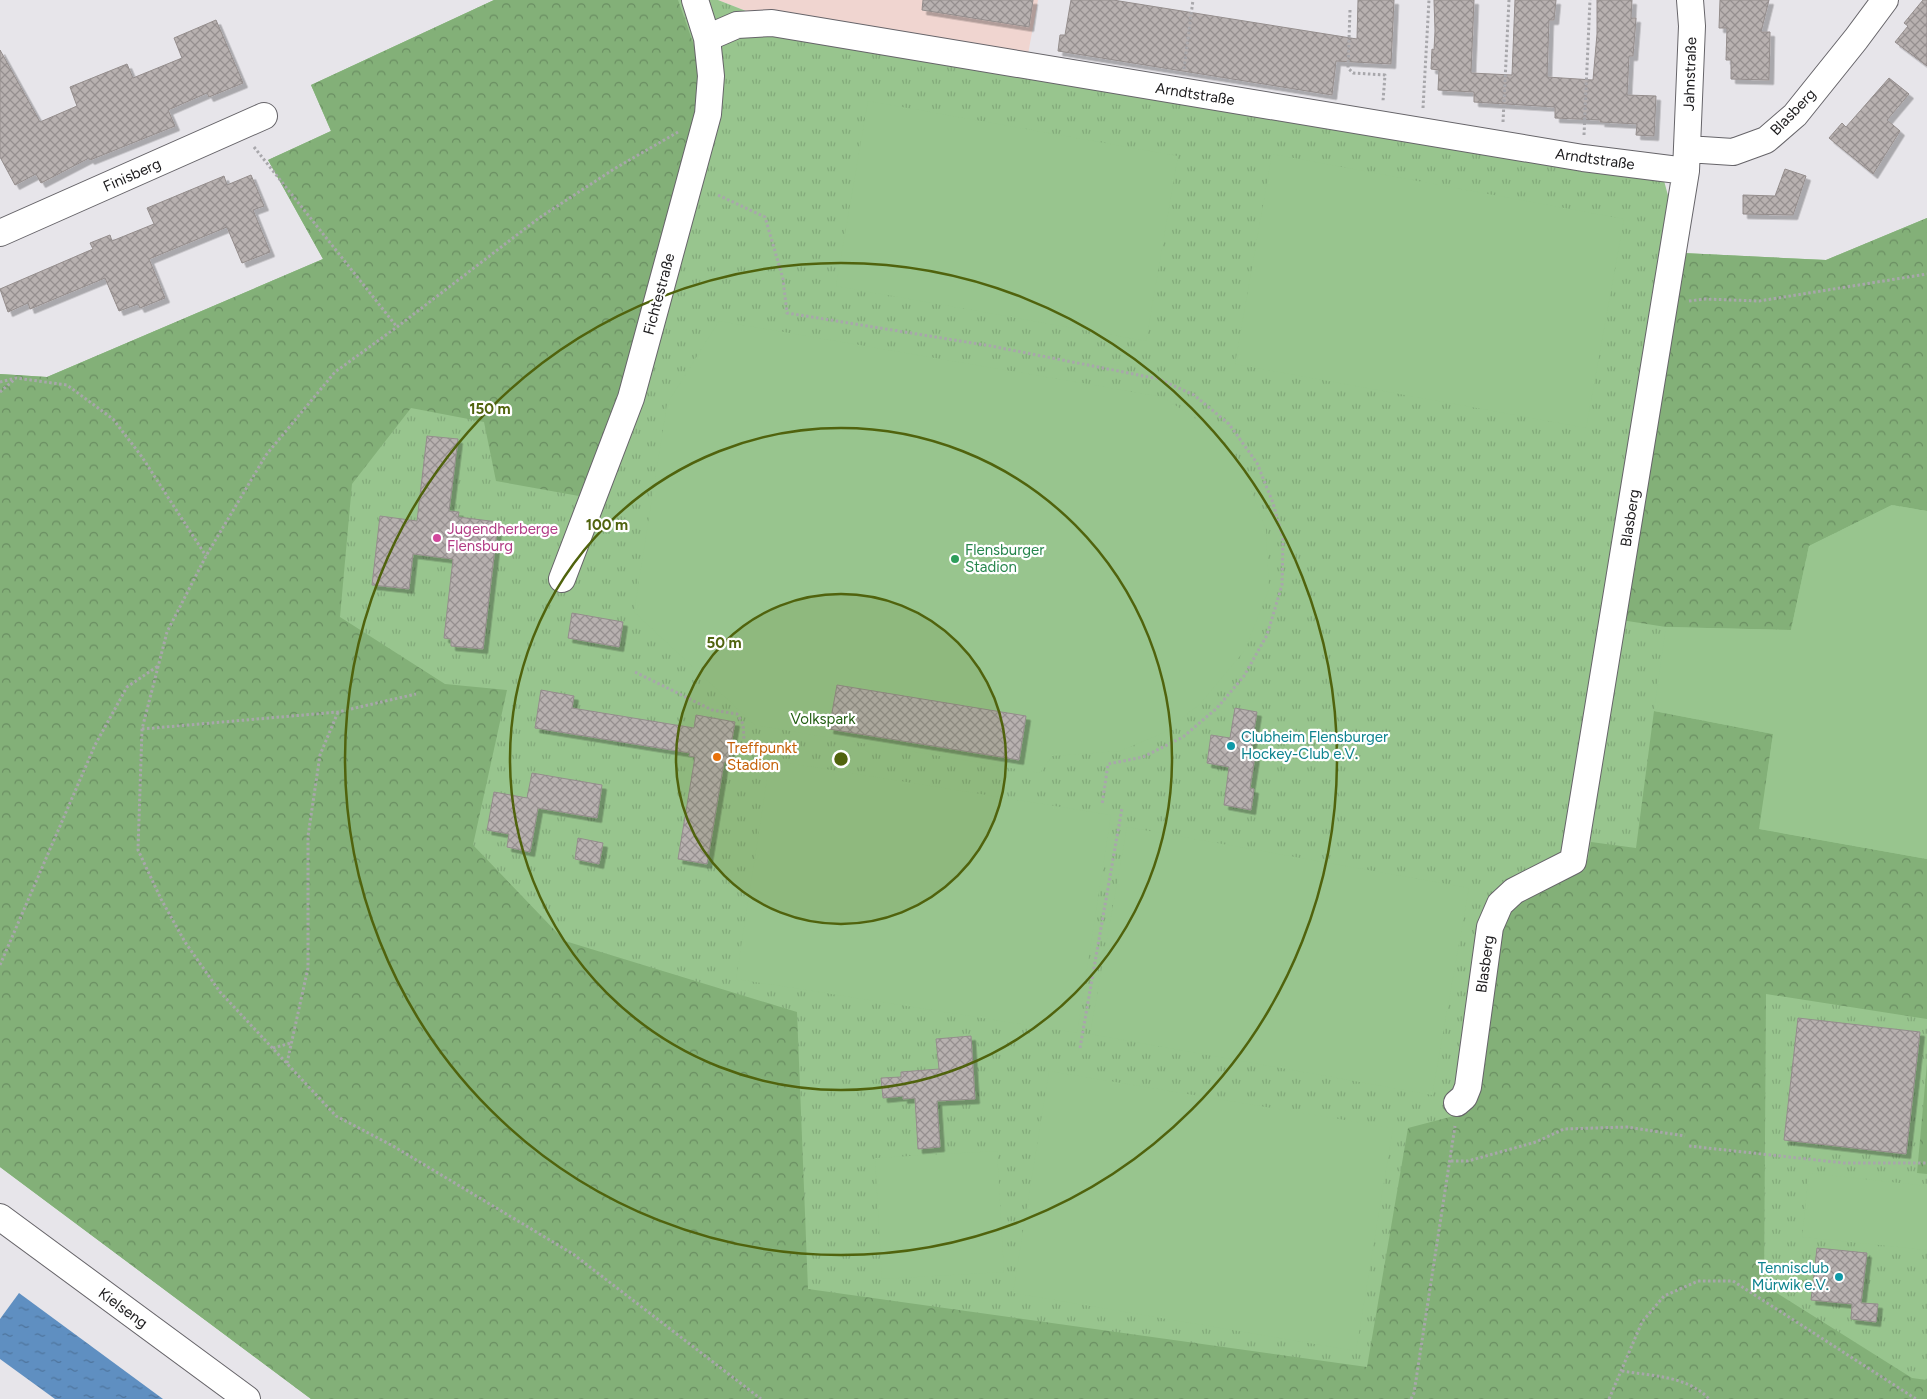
<svg xmlns="http://www.w3.org/2000/svg" width="1927" height="1399" font-family="Figtree,sans-serif">
	<style>
		.commercial { fill: #f0d5d0 }
		.grass { fill: url(#grass-tufts) }
		.forest { fill: url(#forest-crowns) }
		.garden { fill: #98c58e }
		.water { fill: url(#water-ripples) }
		.building { fill: url(#building-cross-hatch); stroke: #948d8c; filter: url(#shadow) }
		.lines { fill: none; stroke-linecap: round; stroke-linejoin: round }
		.minor-casing { stroke: #666469; stroke-width: 28 }
		.path { stroke: #a8a7ab; stroke-width: 3; stroke-dasharray: 2.5 2.5; stroke-linecap: butt }
		.minor { stroke: #fff; stroke-width: 26 }
		.ring { fill: none; stroke: #50630d; stroke-width: 2.5 }
		.hotel-dot { fill: #d1479c; stroke: #fff; stroke-width: 2 }
		.leisure-dot { fill: #2e9e5b; stroke: #fff; stroke-width: 2 }
		.culture-dot { fill: #0f9aa8; stroke: #fff; stroke-width: 2 }
		.food-dot { fill: #e8710a; stroke: #fff; stroke-width: 2 }
		.labels { text-anchor: middle; stroke-width: 4.5; stroke-linejoin: round; paint-order: stroke }
		.street-label { font-size: 15px; fill: #1c1b1d; stroke: #fff }
		.hotel-label { font-size: 15px; fill: #b23c85; stroke: #fff; text-anchor: start }
		.leisure-label { font-size: 15px; fill: #27864d; stroke: #fff; text-anchor: start }
		.park-label { font-size: 15px; fill: #245f14; stroke: #fff }
		.culture-label { font-size: 15px; fill: #0d838f; stroke: #fff; text-anchor: start }
		.food-label { font-size: 15px; fill: #c56008; stroke: #fff; text-anchor: start }
		.centre { fill: #50630d; stroke: #fff; stroke-width: 2.5 }
		.ring-label { font-size: 15px; text-anchor: middle; font-weight: bold; fill: #50630d; stroke: #fff; stroke-width: 4.5; stroke-linejoin: round; paint-order: stroke }
	</style>
	<defs>
		<pattern id="grass-tufts" width="24" height="20" patternUnits="userSpaceOnUse" patternTransform="scale(1.25)"><rect width="24" height="20" fill="#98c58e"/><path d="M3 7l-1-3M5 7V3M7 7l1-3M15 17l-1-3M17 17v-4M19 17l1-3" fill="none" stroke="#82a97a"/></pattern>
		<pattern id="forest-crowns" width="20" height="18" patternUnits="userSpaceOnUse" patternTransform="scale(1.25)"><rect width="20" height="18" fill="#83b078"/><path d="M2 6a3 3 0 1 1 6 0M12 15a3 3 0 1 1 6 0" fill="none" stroke="#6a8e62"/></pattern>
		<pattern id="water-ripples" width="26" height="14" patternUnits="userSpaceOnUse" patternTransform="scale(1.25)"><rect width="26" height="14" fill="#5f8fc1"/><path d="M2 4q2-2 4 0t4 0M15 11q2-2 4 0t4 0" fill="none" stroke="#4e749c"/></pattern>
		<pattern id="building-cross-hatch" width="8" height="8" patternUnits="userSpaceOnUse" patternTransform="scale(1.25)"><rect width="8" height="8" fill="#b8b1b0"/><path d="M0 0l8 8M0 8l8-8" fill="none" stroke="#958f8f"/></pattern>
		<filter id="shadow"><feDropShadow dx="4.5" dy="4.5" stdDeviation="0" flood-color="#0004"/></filter>
	</defs>
	<rect width="100%" height="100%" fill="#e7e5ea"/>
	<!-- commercial -->
	<path class="commercial" d="M718,0h320l-12,65 -252,-43z"/>
	<!-- grass -->
	<path class="grass" d="M494,0h224l56,22 887,147 22,84 143,7 101,-42v1181h-1616l-311,-232v-793l47,3 276,-118 -55,-99 63,-29 -20,-46z"/>
	<!-- forest -->
	<path class="forest" d="M494,0h184l19,54v73l-65,234 -53,135 -83,-15 -12,-59 -73,-14 -59,76 -12,133 105,67 62,6 -34,155 92,96 232,71 11,277 559,78 41,-239 61,-16 26,-185 21,-31 72,-37 3,-17 45,6 18,-137 119,23 -13,95 167,30v160l-161,-25 -2,291 148,93 15,2v19h-1616l-311,-232v-793l47,3 276,-118 -55,-99 63,-29 -20,-46z
		M1927,218v293l-35,-6 -83,41 -18,84 -125,-3 -45,-7 62,-367 143,7z
		M1927,1063v111l-10,-1z"/>
	<!-- garden -->
	<path class="garden" d="M868,101l310,55 -32,185 -310,-55z
		M1272,154l352,65 -38,209 -351,-64z
		M719,321l444,76 42,28 37,40 24,65 3,59 -24,61 -45,54 -37,29 -43,18 -68,5 -12,17 -285,-48 -121,-113 33,-208z
		M1892,505l35,6v348l-168,-30 14,-95 -119,-23 12,-84 125,3 18,-84z
		M770,760l341,55 -34,218 -341,-54z
		M1127,827l342,61 -37,207 -342,-61z
		M1049,1071l344,57 -37,223 -343,-58z
		M997,1151l7,121 -122,7 -7,-121z
		M1809,1173l118,13v64l-125,-13z"/>
	<!-- water -->
	<path class="water" d="M19,1293l144,106h-108l-55,-40v-40z"/>
	<!-- building -->
	<path class="building" d="M923,0h110l-4,27 -107,-17z
		M1071,0h42l244,39 1,-39h36l-3,64 -55,-3 -4,34 -274,-44 2,-16h5z
		M1434,0h40l-3,73 41,2 3,-75h41l-2,20h-5l-2,57 46,3 4,-46v-34h35l-1,18h5l-3,38h-4l-2,39 29,1 -2,40 -18,-1 1,-11 -37,-2 1,-2 -46,-2v-11l-81,-5v-10l-36,-2 1,-20 -8,-1 1,-20 2,1 1,-19z
		M1720,0h49l-8,32h9l-1,48 -38,-1v-19h-5l1,-32h-8z
		M1923,0h4v66l-32,-24 13,-16 -4,-3z
		M216,20l27,63 -34,14 -2,-4 -39,17 7,16 -85,34 -1,-2 -48,25 -5,-9 -21,11 -15,-28v-107l40,72 37,-16 -7,-19 57,-23 6,14 49,-20 -8,-20z
		M1889,78l20,16 -22,26 13,11 -27,43 -44,-36 13,-15 4,4z
		M1785,169l21,7 -13,39 -50,-1v-19l32,1z
		M251,175l13,31 -11,4 17,42 -28,11 -15,-36 -78,32 16,39 -25,10 -2,-4 -19,7 -14,-33 -75,31 -2,-6 -20,9 -8,-23 93,-40 -3,-6 20,-8 2,6 42,-17 -7,-16 77,-32 3,9z
		M427,436l31,3 -9,72 10,1 -1,5 40,5 -15,127 -32,-3v-7l-7,-1 9,-79 -40,-5 -4,35 -37,-4 8,-69 37,5z
		M572,613l51,9 -4,25 -51,-9z
		M837,685l189,31 -7,44 -190,-31z
		M541,690l33,6 -2,12 122,20 2,-13 39,7 -7,40h-4l-17,102 -29,-5 17,-102 -6,-1 1,-3 -155,-25z
		M1235,708l22,4 -7,43 5,1 -5,32 4,1 -3,21 -27,-5 5,-38 -22,-4 4,-28 19,3z
		M532,773l70,12 -5,33 -59,-10 -8,44 -23,-5 2,-13 -22,-4 7,-38 33,6z
		M578,838l25,5 -4,21 -24,-5z
		M1798,1018l122,14 -14,122 -122,-14z
		M971,1036l4,63 -38,2 3,46 -22,2 -3,-51 -12,1v-3l-20,2 -2,-20 20,-1v-5l38,-3 -3,-30z
		M1817,1248l50,5 -6,50 17,1 -2,18 -25,-3 1,-15 -41,-4z"/>
	<g class="lines">
		<defs>
			<path id="minor" d="M707,38l30,-13 35,-2 811,135 103,13
				M1687,149l46,3 33,-12 29,-25 61,-76 29,-39
				M0,233l264,-117
				M562,579l69,-181 77,-284 3,-38 -4,-38 -12,-38
				M1457,1103l7,-6 4,-10 22,-160 10,-23 14,-13 59,-30 113,-690 6,-145 -2,-26
				M0,1217l247,182"/>
		</defs>
		<!-- minor casing -->
		<use href="#minor" class="minor-casing"/>
		<!-- path -->
		<path class="path" d="M1350,10l-2,58 5,5 32,2 -2,26
			M1184,69l9,-69
			M1423,108l6,-108
			M1503,122l6,-122
			M678,132l-64,37 -75,49 -142,109 -62,45 -69,83 -60,101 -39,76 -25,97 -4,121 23,49 24,43 35,50 116,124 57,30 180,108 188,145
			M1584,135l6,-135
			M254,147l143,180
			M718,195l47,22 18,62 4,34 204,33 168,33 35,16 35,29 28,39 16,40 10,36 -1,46 -15,50 -23,41 -27,32 -34,29 -40,20 -35,7 -6,41
			M1689,301l16,-2 54,2 168,-27
			M0,382l16,-4 51,7 46,34 29,38 64,99
			M0,392l15,-13
			M635,672l77,38 25,4 6,10 1,15
			M142,729l196,-17 78,-18
			M0,965l95,-220 32,-58 31,-21
			M273,1048l18,-5
			M1080,1048l42,-240
			M287,1063l21,-95v-132l12,-81 18,-43
			M1689,1146l155,17h83
			M1451,1161h17l68,-19 28,-13 63,-2 58,9
			M1622,1371c30,5 66,5 87,28
			M1411,1399l3,-6 41,-267
			M1609,1399l33,-77 22,-26 34,-15h35l183,118"/>
		<!-- minor -->
		<use href="#minor" class="minor"/>
	</g>
	<!-- distance rings -->
	<circle cx="841" cy="759" r="165" fill="#50630d" fill-opacity=".12"/>
	<g class="ring">
		<circle cx="841" cy="759" r="165"/>
		<circle cx="841" cy="759" r="331"/>
		<circle cx="841" cy="759" r="496"/>
	</g>
	<!-- markers -->
	<circle class="hotel-dot" cx="437" cy="538" r="5"/>
	<circle class="leisure-dot" cx="955" cy="559" r="5"/>
	<g class="culture-dot">
		<circle cx="1231" cy="746" r="5"/>
		<circle cx="1839" cy="1277" r="5"/>
	</g>
	<circle class="food-dot" cx="717" cy="757" r="5"/>
	<g class="labels">
		<!-- street labels -->
		<g class="street-label">
			<text transform="translate(1690 74) rotate(-88)" y="5">Jahnstraße</text>
			<text transform="translate(1195 94) rotate(9)" y="5">Arndtstraße</text>
			<text transform="translate(1793 112) rotate(-46)" y="5">Blasberg</text>
			<text transform="translate(1595 159) rotate(8)" y="5">Arndtstraße</text>
			<text transform="translate(132 175) rotate(-24)" y="5">Finisberg</text>
			<text transform="translate(659 294) rotate(-75)" y="5">Fichtestraße</text>
			<text transform="translate(1630 518) rotate(-81)" y="5">Blasberg</text>
			<text transform="translate(1485 964) rotate(-82)" y="5">Blasberg</text>
			<text transform="translate(123 1308) rotate(36)" y="5">Kielseng</text>
		</g>
		<!-- hotel labels -->
		<g class="hotel-label">
			<text x="447" y="534">Jugendherberge<tspan x="447" dy="17">Flensburg</tspan></text>
		</g>
		<!-- leisure labels -->
		<g class="leisure-label">
			<text x="965" y="555">Flensburger<tspan x="965" dy="17">Stadion</tspan></text>
		</g>
		<!-- park labels -->
		<g class="park-label">
			<text x="823" y="724">Volkspark</text>
		</g>
		<!-- culture labels -->
		<g class="culture-label">
			<text x="1241" y="742">Clubheim Flensburger<tspan x="1241" dy="17">Hockey-Club e.V.</tspan></text>
			<text x="1829" y="1273" text-anchor="end">Tennisclub<tspan x="1829" dy="17">Mürwik e.V.</tspan></text>
		</g>
		<!-- food labels -->
		<g class="food-label">
			<text x="727" y="753">Treffpunkt<tspan x="727" dy="17">Stadion</tspan></text>
		</g>
	</g>
	<circle cx="841" cy="759" r="8" class="centre"/>
	<g class="ring-label">
		<text x="490" y="414">150 m</text>
		<text x="607" y="530">100 m</text>
		<text x="724" y="648">50 m</text>
	</g>
</svg>
